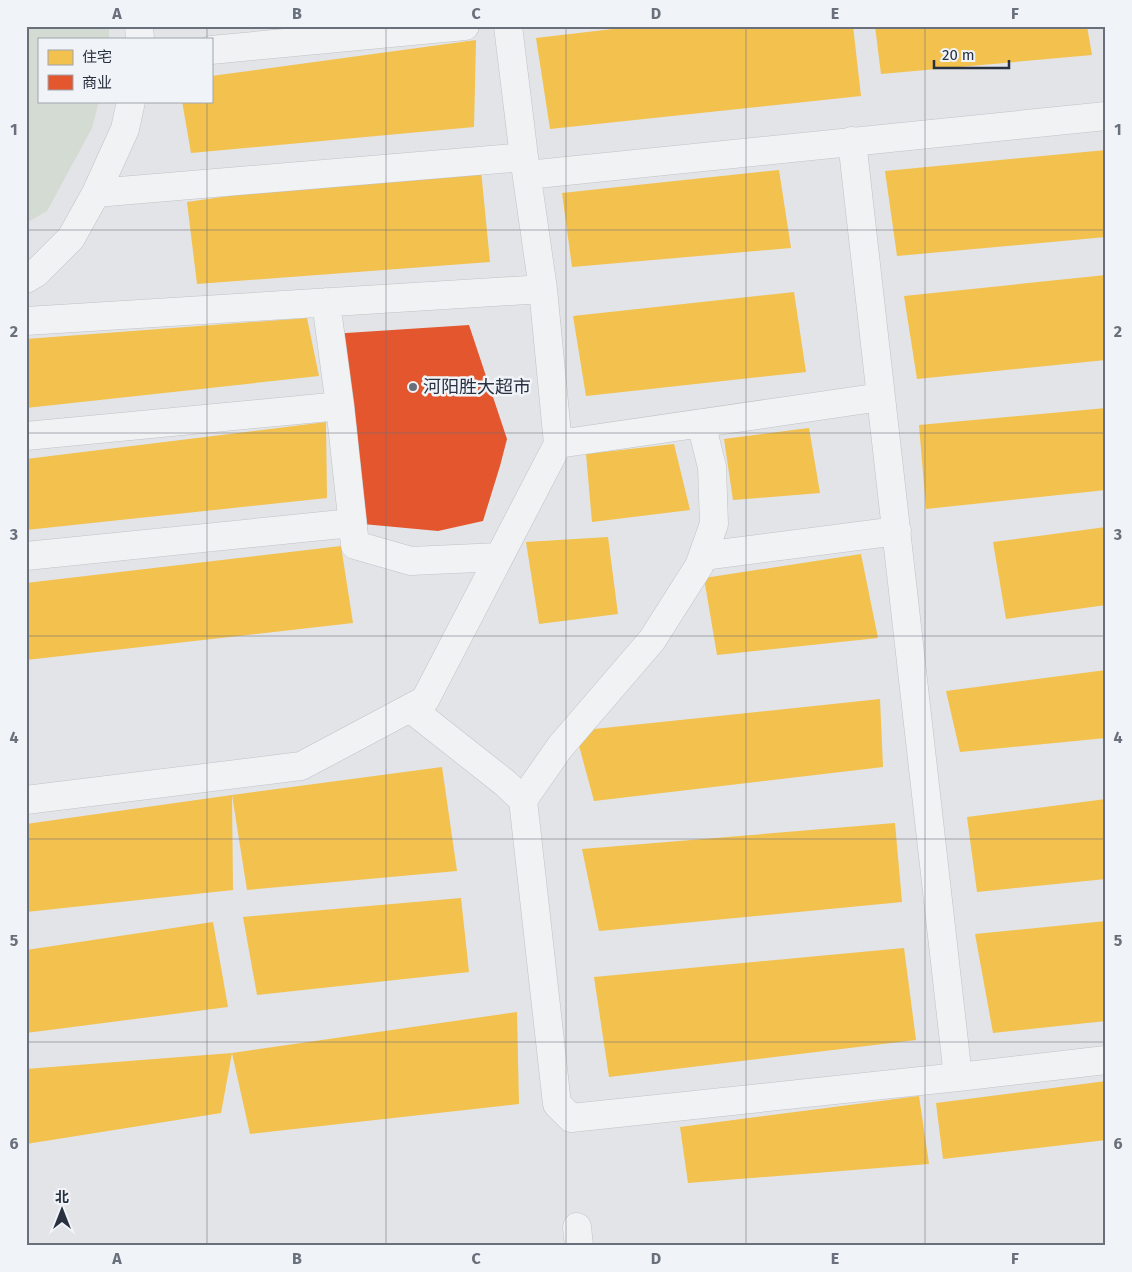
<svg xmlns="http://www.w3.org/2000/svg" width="1132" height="1272" font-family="'Fira Sans','Noto Sans SC',sans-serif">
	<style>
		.green { fill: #d3dbd2 }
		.homes { fill: #f2c14e }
		.shops { fill: #e4572e }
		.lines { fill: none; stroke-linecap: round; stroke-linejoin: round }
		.minor-casing { stroke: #c0c2c5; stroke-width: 29 }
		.minor { stroke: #f1f2f4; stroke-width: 28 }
		.grid { fill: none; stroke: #6a707b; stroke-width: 1; stroke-opacity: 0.55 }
		.poi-dot { fill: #6a707b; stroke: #f0f3f7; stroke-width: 2 }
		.labels { text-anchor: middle; stroke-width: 5; stroke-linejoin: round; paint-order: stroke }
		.poi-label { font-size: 18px; fill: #293141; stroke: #f0f3f7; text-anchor: start }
		.neatline { fill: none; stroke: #6a707b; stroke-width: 2 }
		.grid-label { font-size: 16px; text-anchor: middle; font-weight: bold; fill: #6a707b }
	</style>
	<rect width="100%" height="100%" fill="#e2e4e7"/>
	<!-- green -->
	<path class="green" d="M26,26h83v13h-70v62h60l-7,27 -45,83 -21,12z"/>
	<!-- homes -->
	<path class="homes" d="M638,26h215l8,70 -311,33 -14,-91z
		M875,26h212l5,29 -211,19z
		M476,40l-2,87 -283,26 -9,-52h29v-25z
		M1106,150v87l-209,19 -12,-85z
		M480,160l10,102 -293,22 -10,-82z
		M779,170l12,78 -219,19 -10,-74z
		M1106,275v85l-189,19 -13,-83z
		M794,292l12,80 -220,24 -13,-80z
		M307,318l12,58 -293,32v-69z
		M1106,408v82l-180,19 -7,-84z
		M326,422l1,76 -301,32v-71z
		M809,428l11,65 -87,7 -9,-61z
		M674,444l16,66 -98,12 -6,-68z
		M1106,527v78l-100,14 -13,-77z
		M608,537l10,77 -79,10 -13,-82z
		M341,546l12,77 -327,37v-77z
		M861,554l17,84 -161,17 -13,-77z
		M1106,670v68l-146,14 -14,-61z
		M880,699l3,68 -289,34 -19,-70z
		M442,767l15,104 -210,19 -15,-95z
		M232,795l1,95 -207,22v-88z
		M1106,799v80l-129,13 -10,-75z
		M895,823l7,79 -303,29 -17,-82z
		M461,898l8,74 -212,23 -14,-78z
		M1106,921v100l-113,12 -18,-99z
		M213,922l15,85 -202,26v-83z
		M904,948l12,92 -307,37 -15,-100z
		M517,1012l2,92 -269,30 -18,-81z
		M232,1053l-11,60 -195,31v-75z
		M1106,1081v59l-163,19 -7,-56z
		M919,1096l10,68 -241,19 -8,-56z"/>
	<!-- shops -->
	<path class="shops" d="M469,325l38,114 -7,27 -17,55 -45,10 -86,-8 -21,-189z"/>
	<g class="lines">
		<defs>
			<path id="minor" d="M139,26l1,13
				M211,50l254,-24
				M852,141l106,936
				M527,175l579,-59
				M96,193l428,-36
				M26,279l10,-6 35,-35 25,-45 29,-64 6,-28
				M26,321l517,-32
				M340,406l15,139 56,16 88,-4
				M26,436l314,-30 -14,-104
				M558,444l323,-47
				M26,556l326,-33
				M703,556l194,-25
				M410,708l95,75 18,17 34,304 14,14 387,-41 148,-17
				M26,800l275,-34 124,-66 133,-256 -15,-155 -19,-132 -16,-131
				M523,800l37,-53 92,-107 47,-74 15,-42 -2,-57 -11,-44
				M577,1227l2,19"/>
		</defs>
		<!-- minor casing -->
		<use href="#minor" class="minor-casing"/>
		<!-- minor -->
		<use href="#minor" class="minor"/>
	</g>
	<!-- grid -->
	<path class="grid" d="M207,26v13M386,26v1220M566,26v1220M746,26v1220M925,26v1220M207,101v1145M26,230h1080M26,433h1080M26,636h1080M26,839h1080M26,1042h1080"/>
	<!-- markers -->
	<circle class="poi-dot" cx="413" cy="387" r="5"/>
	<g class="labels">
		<!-- poi labels -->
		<g class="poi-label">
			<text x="423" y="393">河阳胜大超市</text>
		</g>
	</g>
	<!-- border -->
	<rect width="1132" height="1272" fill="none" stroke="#f0f3f7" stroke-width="55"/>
	<!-- legend -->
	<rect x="38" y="38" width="175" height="65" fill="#f0f3f7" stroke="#a0a5ae"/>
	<rect x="48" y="50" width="25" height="15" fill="#f2c14e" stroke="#a0a5ae"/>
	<text x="82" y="62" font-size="15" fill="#293141">住宅</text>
	<rect x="48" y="75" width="25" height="15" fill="#e4572e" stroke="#a0a5ae"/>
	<text x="82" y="88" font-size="15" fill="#293141">商业</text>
	<!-- north arrow -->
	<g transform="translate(62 1210)" stroke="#f0f3f7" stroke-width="4" paint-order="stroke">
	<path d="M0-4L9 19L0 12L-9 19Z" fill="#293141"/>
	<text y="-8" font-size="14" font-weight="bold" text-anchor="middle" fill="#293141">北</text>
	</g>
	<!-- scale -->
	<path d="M934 60v8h75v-8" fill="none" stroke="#293141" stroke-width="2.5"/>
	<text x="942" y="60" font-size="15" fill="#293141" stroke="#f0f3f7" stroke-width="4" paint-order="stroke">20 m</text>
	<rect x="28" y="28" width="1076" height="1216" class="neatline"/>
	<g class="grid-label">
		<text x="117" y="19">A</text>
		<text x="297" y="19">B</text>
		<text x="476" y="19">C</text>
		<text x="656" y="19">D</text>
		<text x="835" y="19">E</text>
		<text x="1015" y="19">F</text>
		<text x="14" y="135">1</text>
		<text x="1118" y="135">1</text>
		<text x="14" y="337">2</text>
		<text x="1118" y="337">2</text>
		<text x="14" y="540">3</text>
		<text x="1118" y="540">3</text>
		<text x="14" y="743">4</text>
		<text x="1118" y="743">4</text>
		<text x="14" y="946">5</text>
		<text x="1118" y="946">5</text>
		<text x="14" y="1149">6</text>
		<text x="1118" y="1149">6</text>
		<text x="117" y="1264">A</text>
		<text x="297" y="1264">B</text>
		<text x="476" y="1264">C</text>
		<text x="656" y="1264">D</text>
		<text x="835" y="1264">E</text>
		<text x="1015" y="1264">F</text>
	</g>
</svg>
